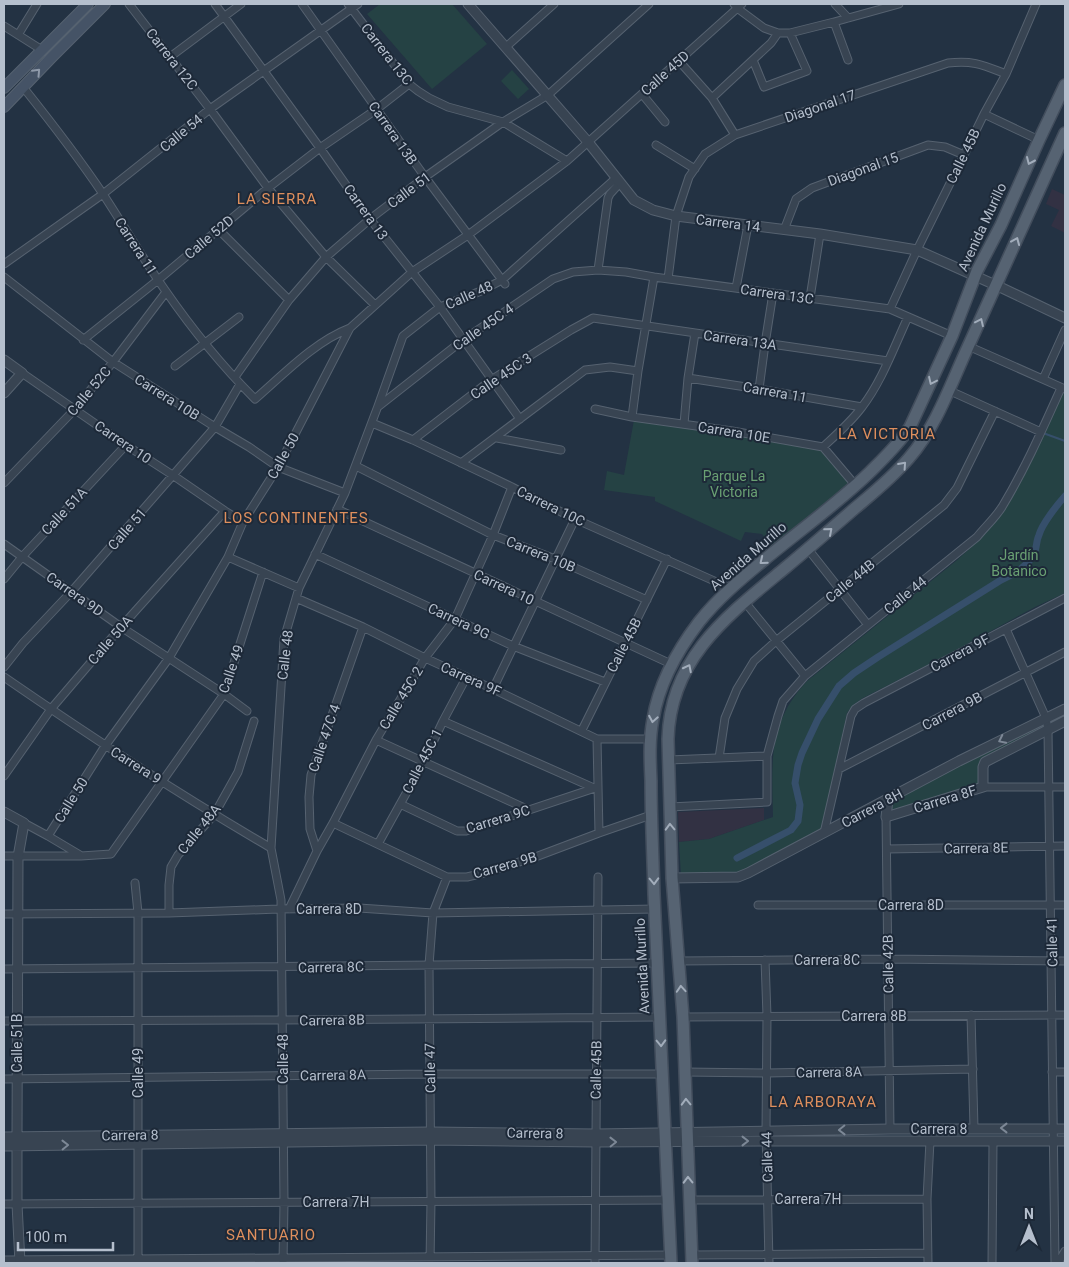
<svg xmlns="http://www.w3.org/2000/svg" width="1069" height="1267" font-family="Roboto,sans-serif">
	<style>
		.medical { fill: #323143 }
		.green { fill: #254244 }
		.lines { fill: none; stroke-linecap: round; stroke-linejoin: round }
		.stream { stroke: #364f6b; stroke-width: 2 }
		.canal { stroke: #364f6b; stroke-width: 7 }
		.minor-casing { stroke: #566270; stroke-width: 9 }
		.tertiary-casing { stroke: #566270; stroke-width: 11 }
		.secondary-casing { stroke: #566270; stroke-width: 12 }
		.primary-casing { stroke: #424d5c; stroke-width: 14 }
		.minor { stroke: #384452; stroke-width: 7 }
		.tertiary { stroke: #384452; stroke-width: 9 }
		.secondary { stroke: #455366; stroke-width: 10 }
		.primary { stroke: #566372; stroke-width: 11 }
		.oneway { stroke: #8e99a9 }
		.oneway2 { stroke: #a2adbb }
		.oneway3 { stroke: #7d8896 }
		.labels { text-anchor: middle; stroke-width: 4; stroke-linejoin: round; paint-order: stroke }
		.street-label { font-size: 14px; fill: #b5bfcd; stroke: #1d2938 }
		.park-label { font-size: 14px; fill: #6aa073; stroke: #1d2938 }
		.neighbourhood-label { font-size: 15px; letter-spacing: 1px; fill: #df8f5d; stroke: #1d2938 }
	</style>
	<rect width="100%" height="100%" fill="#233243"/>
	<!-- medical -->
	<path class="medical" d="M1052,189l13,6v38l-14,-7 8,-16 -13,-6z
		M764,808v12l-55,19 -30,3 -1,-30z"/>
	<!-- green -->
	<path class="green" d="M380,4h72l35,40 -55,45 -65,-75z
		M512,70l17,19 -11,10 -17,-18z
		M1063,393l2,2v198l-30,14 -90,49 -82,42 -10,7 -6,8 -25,117 -82,42 -9,2 -50,2 -2,-34 30,-3 64,-22c-1,-54 -6,-93 34,-136l149,-120 22,-20 60,-95z
		M634,420l187,28 32,39 -82,60 -9,-13 -17,-2 -4,9 -86,-40v-4l-51,-7 3,-19 17,4z
		M1044,722l2,3 -62,35 -3,25 -89,27v-10z"/>
	<g class="lines">
		<!-- stream -->
		<path class="stream" d="M1043,433l22,8"/>
		<!-- canal -->
		<path class="canal" d="M737,858l54,-28 7,-9 2,-16 -5,-22 3,-18 4,-12 16,-34 21,-33 15,-13 24,-16 123,-77c13,-6 26,-13 33,-26 3,-6 2,-13 5,-19 3,-11 18,-30 26,-39"/>
		<defs>
			<path id="minor" d="M129,4l81,105 58,79 58,69 49,48
				M215,4l105,144 50,71 70,88 80,112
				M302,4l123,173 80,107
				M348,4l61,80 9,7 11,7 19,9 55,15 64,39
				M734,4l3,4 27,20 14,5h12l44,-11 65,-18
				M835,4l13,14
				M834,22l14,38
				M4,26l38,24
				M18,35l19,-31
				M506,47l48,-43
				M170,57l71,-53
				M753,60l11,27 43,-16 -17,-38
				M679,61l33,37 23,37
				M23,87c28,35 55,70 80,107 21,32 40,65 62,96 27,39 57,76 90,109 29,-25 59,-57 95,-71
				M642,94l23,28
				M712,98l59,-55 7,-10
				M984,114l55,26
				M656,145l39,24
				M218,229l71,71
				M784,230l12,-31 16,-11 116,-43 17,2 19,8
				M4,264l99,-70 107,-85 148,-105
				M598,270l10,-72 2,-4 10,-11
				M4,277l109,85 102,65 34,20 29,20 67,26
				M668,279l8,-63 13,-39 16,-23 30,-19 213,-72c25,-3 35,2 58,11
				M736,288l12,-63
				M810,298l10,-64
				M890,309l27,-59 47,-95 20,-41 22,-40 30,-70
				M83,340l75,-60 110,-92 52,-40 57,-39 32,-25
				M968,346l97,43
				M175,366l64,-49
				M22,373l104,72 48,31 51,35 18,11
				M235,377l54,-77 37,-43 44,-38 55,-42 78,-55 45,-27 101,-91
				M688,378l71,11 103,18
				M1043,379l22,-49
				M759,389l6,-45 8,-51
				M948,390l93,42
				M379,406l84,-66 90,-61 20,-7 25,-2 28,2 28,5 236,32 62,27
				M595,409l37,8 100,14 91,16 33,39
				M632,417l6,-46 16,-94
				M372,423l41,17 99,47 63,32 155,69
				M684,424l4,-46 7,-45
				M497,438l64,12
				M413,440l78,-60 80,-50 22,-12 295,43
				M823,447c14,-13 28,-25 39,-40 20,-26 32,-60 46,-90
				M461,463l124,-93 25,-3 28,4
				M356,466l137,69 62,24 92,41
				M4,483l71,-74 38,-47 53,-70
				M337,509l334,155
				M4,544l117,83 103,67 23,17
				M808,549l60,76
				M315,554l198,92 92,36
				M228,557l71,31
				M4,579l18,-22 104,-112
				M296,598l67,29 62,31 68,31 104,50h53
				M744,601l61,75
				M1006,629l40,89 2,12 7,533
				M4,667l19,-24 49,-52 143,-164 25,-43
				M4,677c87,60 176,118 267,171
				M493,689l82,-170
				M443,721l151,67
				M582,730l85,-171
				M597,739l2,94
				M376,740l153,70
				M719,758l6,-40 12,-29 17,-28 22,-20 168,-136 13,-17 38,-77
				M669,760l98,-4
				M839,769l226,-117
				M4,776l47,-67 70,-82 104,-116
				M983,787h82
				M400,804l57,27h9l132,-44
				M670,807l97,-5v-46l11,-40 5,-15 22,-25 172,-139c8,-10 18,-19 25,-30 23,-38 41,-79 59,-119
				M886,817l4,312
				M24,823l24,13 32,19
				M333,823l114,54h20l17,-4 54,-17 61,-23 52,-18
				M824,833l27,-117 4,-7 9,-6 201,-105
				M48,836l57,-90 64,-88 59,-101 15,-35 35,-55 72,-139 62,-56 56,-37 99,-74 175,-157
				M378,844l46,-83 19,-40 23,-43
				M887,849l178,-3
				M317,851l-7,-22 -1,-32 2,-22 52,-148
				M4,856h77l30,-2 113,-160 39,-122
				M135,883l3,30v350
				M758,905h307
				M289,909l28,-58 16,-28 43,-83 49,-82 30,-39 38,-84 19,-48
				M169,913v-28l2,-18 7,-12 36,-40 24,-43 16,-51
				M4,914l165,-1 109,-4 81,-1 74,5 222,-4
				M765,960l2,56 -1,115 3,132
				M679,961l209,-2 177,2
				M4,969l653,-6
				M971,1015l3,113
				M683,1017l382,-2
				M4,1021l279,-1 377,-3
				M685,1072l82,1 206,-4
				M1052,1072h13
				M4,1079l425,-5h233
				M689,1200l238,-1
				M4,1204l664,-4
				M691,1255l237,-2
				M4,1260l667,-5
				M283,1263l1,-61 -3,-302 -10,-52 13,-209 15,-51 46,-95 33,-87 25,-70 37,-29 41,-16 21,-11 114,-102
				M430,1263l1,-62 -2,-236 4,-52 14,-36
				M595,1263l3,-386
				M928,1263l-1,-64 3,-58
				M992,1263l1,-121
				M1058,1263l7,-12"/>
			<path id="tertiary" d="M468,4l120,138 46,58 19,10 23,6 144,18 97,16 85,38 63,30
				M4,360l18,13 -18,20
				M888,800l-2,17 97,-30v-20l2,-5 80,-41
				M4,812l20,11 -6,34 -1,280v67l3,59
				M672,878l66,-1 10,-4 211,-112 106,-52
				M4,1137l427,-5 165,2 294,-5h175
				M4,1146l427,-6 165,2 171,-1h298"/>
			<path id="secondary" d="M4,88l84,-84
				M4,107l48,-50 53,-53"/>
			<path id="primary" d="M671,1263c-6,-123 -12,-246 -17,-369 -1,-38 -3,-75 -3,-113 -1,-21 -2,-41 2,-62 6,-36 24,-68 46,-97 19,-24 42,-43 65,-62 35,-29 73,-56 106,-88 14,-14 29,-28 40,-45l42,-91 25,-65 24,-46 38,-85 26,-55
				M692,1263l-9,-246 -11,-139 -4,-139c2,-81 60,-124 117,-171 23,-19 46,-39 69,-59 19,-16 38,-31 55,-51 27,-31 41,-72 58,-109 33,-72 65,-144 98,-216"/>
		</defs>
		<!-- minor casing -->
		<use href="#minor" class="minor-casing"/>
		<!-- tertiary casing -->
		<use href="#tertiary" class="tertiary-casing"/>
		<!-- secondary casing -->
		<use href="#secondary" class="secondary-casing"/>
		<!-- primary casing -->
		<use href="#primary" class="primary-casing"/>
		<!-- minor -->
		<use href="#minor" class="minor"/>
		<!-- tertiary -->
		<use href="#tertiary" class="tertiary"/>
		<!-- secondary -->
		<use href="#secondary" class="secondary"/>
		<!-- primary -->
		<use href="#primary" class="primary"/>
	</g>
	<!-- one-way arrows -->
	<defs><path id="oneway-chevron" d="M-2-3.5L2.5 0L-2 3.5" fill="none" stroke-width="1.6" stroke-linecap="round" stroke-linejoin="round" transform="scale(1.25)"/></defs>
	<use class="oneway" href="#oneway-chevron" transform="translate(37 72) rotate(-47)"/>
	<g class="oneway2">
		<use href="#oneway-chevron" transform="translate(1030 161) rotate(114)"/>
		<use href="#oneway-chevron" transform="translate(1016 241) rotate(-67)"/>
		<use href="#oneway-chevron" transform="translate(980 322) rotate(-65)"/>
		<use href="#oneway-chevron" transform="translate(932 381) rotate(115)"/>
		<use href="#oneway-chevron" transform="translate(903 465) rotate(-48)"/>
		<use href="#oneway-chevron" transform="translate(829 531) rotate(-41)"/>
		<use href="#oneway-chevron" transform="translate(763 561) rotate(141)"/>
		<use href="#oneway-chevron" transform="translate(688 668) rotate(-63)"/>
		<use href="#oneway-chevron" transform="translate(653 719) rotate(100)"/>
		<use href="#oneway-chevron" transform="translate(670 827) rotate(-92)"/>
		<use href="#oneway-chevron" transform="translate(654 881) rotate(88)"/>
		<use href="#oneway-chevron" transform="translate(681 989) rotate(-94)"/>
		<use href="#oneway-chevron" transform="translate(661 1043) rotate(88)"/>
		<use href="#oneway-chevron" transform="translate(686 1102) rotate(-92)"/>
		<use href="#oneway-chevron" transform="translate(688 1180) rotate(-91)"/>
	</g>
	<g class="oneway3">
		<use href="#oneway-chevron" transform="translate(1002 740) rotate(154)"/>
		<use href="#oneway-chevron" transform="translate(1004 1128) rotate(180)"/>
		<use href="#oneway-chevron" transform="translate(842 1130) rotate(179)"/>
		<use href="#oneway-chevron" transform="translate(745 1141)"/>
		<use href="#oneway-chevron" transform="translate(613 1142) rotate(-1)"/>
		<use href="#oneway-chevron" transform="translate(65 1145) rotate(-1)"/>
	</g>
	<g class="labels">
		<!-- street labels -->
		<g class="street-label">
			<text transform="translate(387 54) rotate(52)" y="5">Carrera 13C</text>
			<text transform="translate(172 59) rotate(52)" y="5">Carrera 12C</text>
			<text transform="translate(665 73) rotate(-42)" y="5">Calle 45D</text>
			<text transform="translate(820 106) rotate(-19)" y="5">Diagonal 17</text>
			<text transform="translate(181 133) rotate(-39)" y="5">Calle 54</text>
			<text transform="translate(393 133) rotate(55)" y="5">Carrera 13B</text>
			<text transform="translate(963 156) rotate(-64)" y="5">Calle 45B</text>
			<text transform="translate(863 169) rotate(-20)" y="5">Diagonal 15</text>
			<text transform="translate(409 190) rotate(-37)" y="5">Calle 51</text>
			<text transform="translate(366 212) rotate(54)" y="5">Carrera 13</text>
			<text transform="translate(728 223) rotate(7)" y="5">Carrera 14</text>
			<text transform="translate(982 227) rotate(-65)" y="5">Avenida Murillo</text>
			<text transform="translate(209 237) rotate(-40)" y="5">Calle 52D</text>
			<text transform="translate(136 246) rotate(57)" y="5">Carrera 11</text>
			<text transform="translate(777 294) rotate(8)" y="5">Carrera 13C</text>
			<text transform="translate(469 295) rotate(-24)" y="5">Calle 48</text>
			<text transform="translate(483 327) rotate(-35)" y="5">Calle 45C 4</text>
			<text transform="translate(740 340) rotate(8)" y="5">Carrera 13A</text>
			<text transform="translate(501 376) rotate(-34)" y="5">Calle 45C 3</text>
			<text transform="translate(89 391) rotate(-50)" y="5">Calle 52C</text>
			<text transform="translate(775 392) rotate(10)" y="5">Carrera 11</text>
			<text transform="translate(167 397) rotate(32)" y="5">Carrera 10B</text>
			<text transform="translate(734 432) rotate(9)" y="5">Carrera 10E</text>
			<text transform="translate(123 442) rotate(34)" y="5">Carrera 10</text>
			<text transform="translate(283 456) rotate(-61)" y="5">Calle 50</text>
			<text transform="translate(551 506) rotate(26)" y="5">Carrera 10C</text>
			<text transform="translate(64 511) rotate(-47)" y="5">Calle 51A</text>
			<text transform="translate(127 529) rotate(-49)" y="5">Calle 51</text>
			<text transform="translate(541 554) rotate(22)" y="5">Carrera 10B</text>
			<text transform="translate(748 556) rotate(-41)" y="5">Avenida Murillo</text>
			<text transform="translate(850 581) rotate(-39)" y="5">Calle 44B</text>
			<text transform="translate(504 587) rotate(25)" y="5">Carrera 10</text>
			<text transform="translate(75 594) rotate(35)" y="5">Carrera 9D</text>
			<text transform="translate(905 595) rotate(-39)" y="5">Calle 44</text>
			<text transform="translate(459 621) rotate(25)" y="5">Carrera 9G</text>
			<text transform="translate(110 640) rotate(-49)" y="5">Calle 50A</text>
			<text transform="translate(624 645) rotate(-63)" y="5">Calle 45B</text>
			<text transform="translate(960 653) rotate(-28)" y="5">Carrera 9F</text>
			<text transform="translate(285 655) rotate(-83)" y="5">Calle 48</text>
			<text transform="translate(231 669) rotate(-71)" y="5">Calle 49</text>
			<text transform="translate(471 679) rotate(24)" y="5">Carrera 9F</text>
			<text transform="translate(401 698) rotate(-59)" y="5">Calle 45C 2</text>
			<text transform="translate(952 711) rotate(-28)" y="5">Carrera 9B</text>
			<text transform="translate(324 738) rotate(-71)" y="5">Calle 47C 4</text>
			<text transform="translate(422 761) rotate(-63)" y="5">Calle 45C 1</text>
			<text transform="translate(136 765) rotate(32)" y="5">Carrera 9</text>
			<text transform="translate(945 799) rotate(-17)" y="5">Carrera 8F</text>
			<text transform="translate(71 800) rotate(-58)" y="5">Calle 50</text>
			<text transform="translate(872 808) rotate(-28)" y="5">Carrera 8H</text>
			<text transform="translate(498 819) rotate(-17)" y="5">Carrera 9C</text>
			<text transform="translate(199 829) rotate(-51)" y="5">Calle 48A</text>
			<text transform="translate(976 848) rotate(-1)" y="5">Carrera 8E</text>
			<text transform="translate(505 865) rotate(-16)" y="5">Carrera 9B</text>
			<text x="911" y="910">Carrera 8D</text>
			<text x="329" y="914">Carrera 8D</text>
			<text transform="translate(1052 942) rotate(-91)" y="5">Calle 41</text>
			<text x="827" y="965">Carrera 8C</text>
			<text transform="translate(888 964) rotate(-91)" y="5">Calle 42B</text>
			<text transform="translate(642 966) rotate(-93)" y="5">Avenida Murillo</text>
			<text transform="translate(331 967) rotate(-1)" y="5">Carrera 8C</text>
			<text x="874" y="1021">Carrera 8B</text>
			<text transform="translate(332 1020) rotate(-1)" y="5">Carrera 8B</text>
			<text transform="translate(17 1043) rotate(-90)" y="5">Calle 51B</text>
			<text transform="translate(283 1059) rotate(-90)" y="5">Calle 48</text>
			<text transform="translate(430 1068) rotate(-91)" y="5">Calle 47</text>
			<text transform="translate(596 1070) rotate(-89)" y="5">Calle 45B</text>
			<text transform="translate(829 1072) rotate(-1)" y="5">Carrera 8A</text>
			<text transform="translate(138 1073) rotate(-90)" y="5">Calle 49</text>
			<text transform="translate(333 1075) rotate(-1)" y="5">Carrera 8A</text>
			<text x="939" y="1134">Carrera 8</text>
			<text transform="translate(535 1133) rotate(1)" y="5">Carrera 8</text>
			<text transform="translate(130 1135) rotate(-1)" y="5">Carrera 8</text>
			<text transform="translate(767 1157) rotate(-92)" y="5">Calle 44</text>
			<text x="808" y="1204">Carrera 7H</text>
			<text x="336" y="1207">Carrera 7H</text>
		</g>
		<!-- park labels -->
		<g class="park-label">
			<text x="734" y="481">Parque La<tspan x="734" dy="16">Victoria</tspan></text>
			<text x="1019" y="560">Jardín<tspan x="1019" dy="16">Botanico</tspan></text>
		</g>
		<!-- neighbourhood labels -->
		<g class="neighbourhood-label">
			<text x="277" y="204">LA SIERRA</text>
			<text x="887" y="439">LA VICTORIA</text>
			<text x="296" y="523">LOS CONTINENTES</text>
			<text x="823" y="1107">LA ARBORAYA</text>
			<text x="271" y="1240">SANTUARIO</text>
		</g>
	</g>
	<!-- border -->
	<rect width="1069" height="1267" fill="none" stroke="#b5bfcd" stroke-width="10"/>
	<!-- north arrow -->
	<g transform="translate(1029 1227)" stroke="#1d2938" stroke-width="4" paint-order="stroke">
	<path d="M0-4L9 19L0 12L-9 19Z" fill="#b5bfcd"/>
	<text y="-8" font-size="14" font-weight="bold" text-anchor="middle" fill="#b5bfcd">N</text>
	</g>
	<!-- scale -->
	<path d="M18 1242v8h95v-8" fill="none" stroke="#b5bfcd" stroke-width="2.5"/>
	<text x="25" y="1242" font-size="15" fill="#b5bfcd" stroke="#1d2938" stroke-width="4" paint-order="stroke">100 m</text>
</svg>
